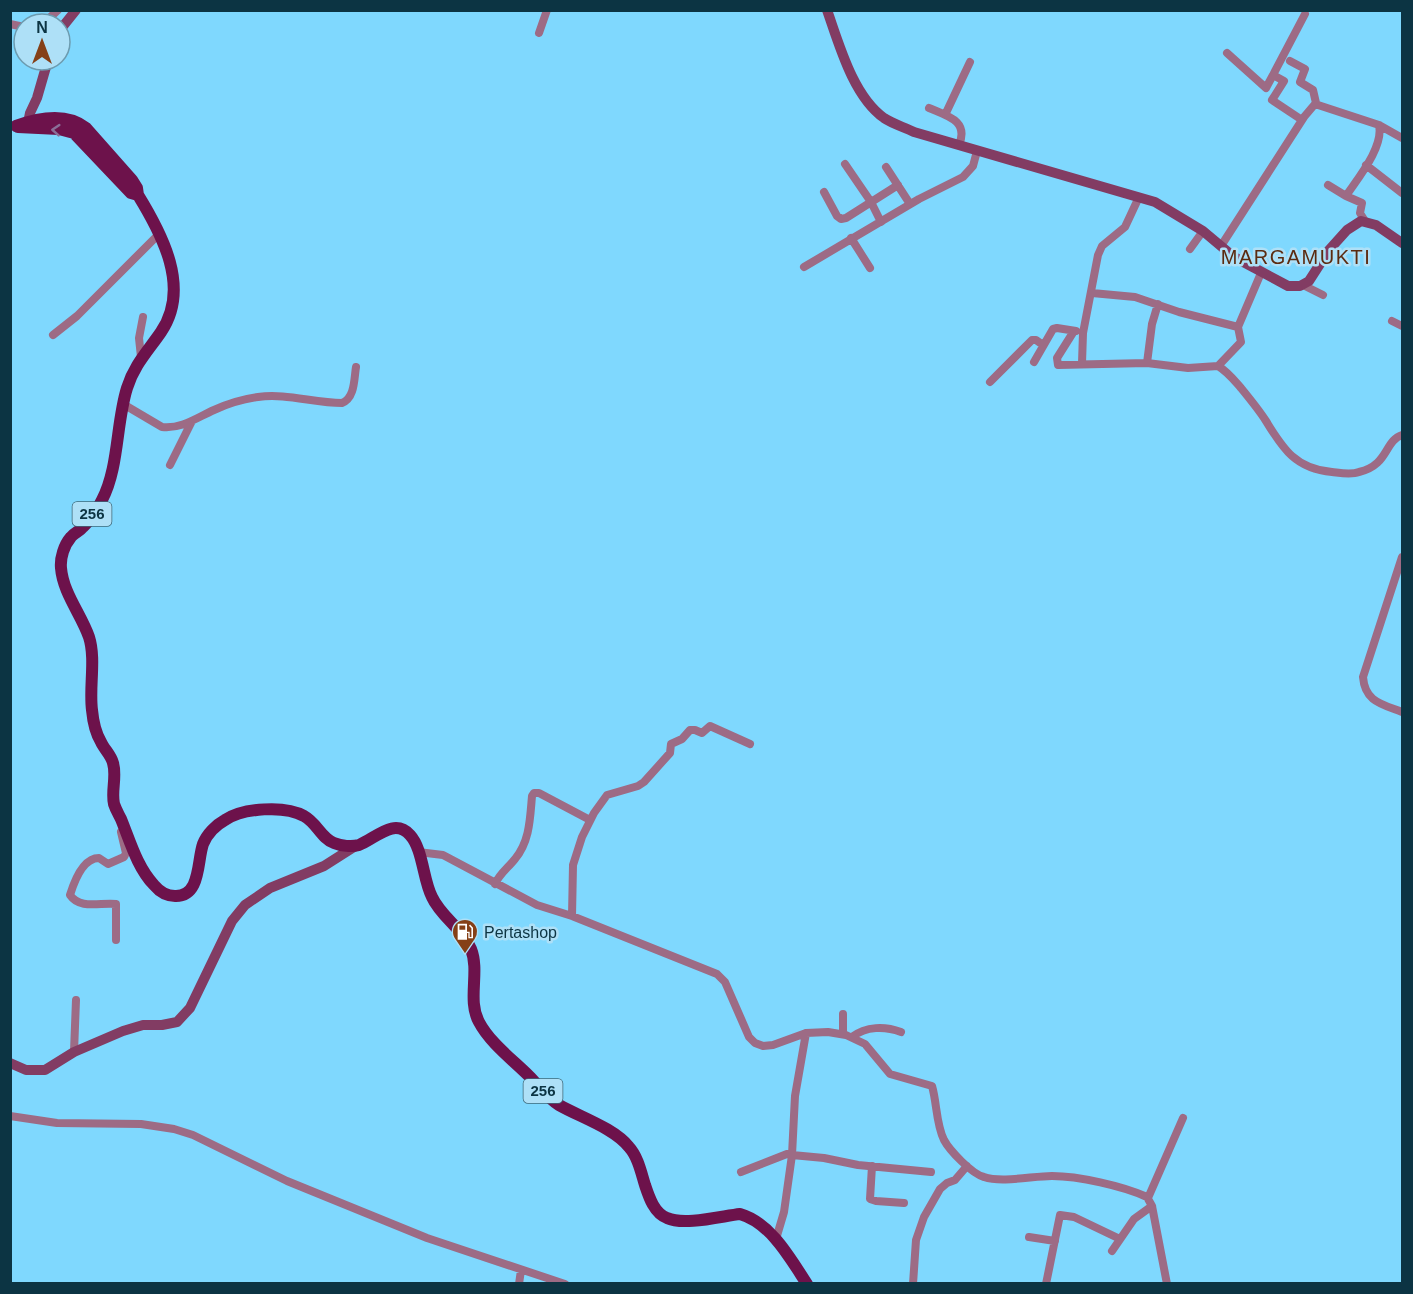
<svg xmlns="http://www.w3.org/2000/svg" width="1413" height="1294" font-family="Helvetica,sans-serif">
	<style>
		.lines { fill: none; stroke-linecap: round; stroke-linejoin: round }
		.street { stroke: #9d6b85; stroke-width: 8 }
		.secondary { stroke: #823c63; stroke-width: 10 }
		.primary { stroke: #6d124b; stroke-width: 12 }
		.oneway { stroke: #8a6f98 }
		.labels { text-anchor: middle; stroke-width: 5; stroke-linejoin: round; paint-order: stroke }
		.shield { fill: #aee0f7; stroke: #3d6879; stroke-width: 1.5 }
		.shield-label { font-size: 15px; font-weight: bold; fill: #0c3443 }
		.poi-label { font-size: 16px; fill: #0c3443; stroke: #aee0f7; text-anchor: start }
		.quarter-label { font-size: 20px; letter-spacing: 1.5px; fill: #5b2b10; stroke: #aee0f7 }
	</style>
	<rect width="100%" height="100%" fill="#7fd8fe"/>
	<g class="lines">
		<!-- street -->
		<path class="street" d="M10,24l14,3
			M43,24l15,-14
			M539,33l8,-23
			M1227,53l39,35 7,-13 11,6 -12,19 30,20
			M1290,61l15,8 -5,13 13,8 3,13
			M1273,75l32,-61
			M929,108c19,8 40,13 30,37
			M945,115l25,-53
			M845,164l26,38 10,20
			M1366,165l36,28
			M886,167l24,37
			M1328,185l18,11
			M824,192l13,24 4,3 5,-1 52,-33
			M1365,221l-5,-8 2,-10 -16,-7c12,-18 38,-49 33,-71
			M851,238l19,30
			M1221,246l83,-129 11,-13 64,21 23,13
			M1190,249l13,-18
			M804,267l115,-68 44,-22 10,-11 4,-15
			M1261,273l-23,54 3,15 -23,24c10,6 16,14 23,22 9,11 18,22 25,33 17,28 30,48 66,51 9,1 19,3 27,0 30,-7 25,-31 43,-37
			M1303,285l20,10
			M1092,293l43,4 44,15 59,15
			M1392,321l10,5
			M1074,331l-17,27 1,7 89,-2 41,5 30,-2
			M53,335l24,-19 83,-83
			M141,357l-2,-19 4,-21
			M1034,362l19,-33 4,-1 19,3
			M1082,363l1,-30 15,-78 4,-9 23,-19 14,-30
			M1147,363l5,-39 6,-20
			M990,382l42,-42h4l7,5
			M123,404l39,23c20,2 34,-9 52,-17 13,-6 29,-11 44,-13 28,-4 56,6 84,6 13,-5 12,-24 14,-36
			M170,465l22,-44
			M1402,557l-39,120c2,25 19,27 39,35
			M418,852l25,3 94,50 35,11 145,58 8,8 24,55 6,6 8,3 10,-1 33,-12 22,-1 18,3 19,9 25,30 42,12c5,17 4,38 12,54 6,11 28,34 40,37 18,6 49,-1 68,-1 26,0 71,10 95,21l5,9 15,78
			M495,884c5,-11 13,-16 20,-25 15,-18 15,-41 17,-63l2,-3h5l51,27
			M572,916l1,-51 9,-28 12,-24 13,-18 31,-9 6,-4 26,-29 1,-9 11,-5 8,-9h5l7,3 8,-7 40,18
			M116,940v-36c-15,-2 -36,6 -46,-9 4,-13 13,-37 29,-37l9,6 16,-7 2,-4 -5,-21
			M843,1014v20
			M852,1037c14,-11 33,-11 49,-5
			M74,1052l2,-52
			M10,1116l47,7 84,1 33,5 19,6 94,46 140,57 138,46
			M792,1155l3,-59 11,-63
			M872,1166l-2,33 6,2 28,2
			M741,1172l51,-20
			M1148,1198l35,-80
			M1029,1237l26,4
			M776,1239l8,-27 8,-57 32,3 34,7 73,7
			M1112,1251l22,-32 18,-13
			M519,1284l2,-14
			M913,1284l3,-44 8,-23 16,-28 7,-6 8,-3 12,-14
			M1046,1284l14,-69 14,2 46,22"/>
		<!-- secondary -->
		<path class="secondary" d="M827,10c12,34 26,86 57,108 9,6 20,9 30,14l241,70 48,29 31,26 54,29h12l9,-5 20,-31 18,-20 14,-9 15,4 26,18
			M60,30l16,-20
			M27,128l3,-15 7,-15 11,-38
			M10,1063l16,7h19l29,-18 49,-21 20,-6h19l15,-3 13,-14 42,-87 13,-16 25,-17 54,-22 33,-21"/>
		<!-- primary -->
		<path class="primary" d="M16,126c22,-8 50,-14 70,2l46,52 5,8 1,7c24,39 53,93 23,137 -13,19 -27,33 -34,56 -11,35 -8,80 -25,112 -4,9 -12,20 -19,27 -3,4 -9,6 -12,10 -7,8 -11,21 -10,31 2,25 20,46 28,69 7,22 0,50 3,73 1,11 3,22 9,32 3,7 10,13 12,21 4,13 -2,28 1,41 2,6 4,9 7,15 9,22 16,48 33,66 5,6 12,11 21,11 26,1 22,-35 28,-52 4,-10 13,-19 22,-24 18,-12 60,-15 79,-4 13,7 17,22 30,27 7,3 18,4 25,2 16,-6 35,-28 51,-10 13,14 13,45 22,62 9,20 31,32 39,52 9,23 -4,51 8,73 11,21 34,38 50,54 10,10 18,22 30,29 21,12 55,23 70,42 9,10 12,25 16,38 4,12 9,28 22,33 17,8 55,-2 73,-4 31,9 50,44 67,70
			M18,127l41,2 15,4 57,60 7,2"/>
	</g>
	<!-- one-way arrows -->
	<defs><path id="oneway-chevron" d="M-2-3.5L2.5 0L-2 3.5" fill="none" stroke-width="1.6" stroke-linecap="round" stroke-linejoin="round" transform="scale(1.5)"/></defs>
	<use class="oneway" href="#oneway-chevron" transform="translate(56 130) rotate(-176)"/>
	<!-- icons -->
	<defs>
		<symbol id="fuel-pin" viewBox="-11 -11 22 30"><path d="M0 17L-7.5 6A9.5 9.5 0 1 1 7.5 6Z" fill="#854017" stroke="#aee0f7"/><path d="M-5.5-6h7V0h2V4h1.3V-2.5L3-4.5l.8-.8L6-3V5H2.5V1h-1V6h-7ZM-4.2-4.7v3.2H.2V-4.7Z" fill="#fff"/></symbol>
	</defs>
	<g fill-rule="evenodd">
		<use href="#fuel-pin" x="450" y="917" width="30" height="40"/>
	</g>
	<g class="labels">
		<!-- shield labels -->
		<g class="shield">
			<rect x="72.5" y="502" width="39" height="24" rx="4.5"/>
			<rect x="523.5" y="1079" width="39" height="24" rx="4.5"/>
		</g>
		<g class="shield-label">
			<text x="92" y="519">256</text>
			<text x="543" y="1096">256</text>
		</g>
		<!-- poi labels -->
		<g class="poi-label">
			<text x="484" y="938">Pertashop</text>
		</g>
		<!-- quarter labels -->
		<g class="quarter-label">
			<text x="1296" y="264">MARGAMUKTI</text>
		</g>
	</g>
	<!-- border -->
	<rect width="1413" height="1294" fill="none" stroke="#0c3443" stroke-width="24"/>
	<!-- north arrow -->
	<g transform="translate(42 42)"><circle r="28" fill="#aee0f7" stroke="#6d9baf" stroke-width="1.5"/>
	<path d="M0-4.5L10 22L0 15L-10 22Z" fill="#854017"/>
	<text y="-9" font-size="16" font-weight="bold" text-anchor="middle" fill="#0c3443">N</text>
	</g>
</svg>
